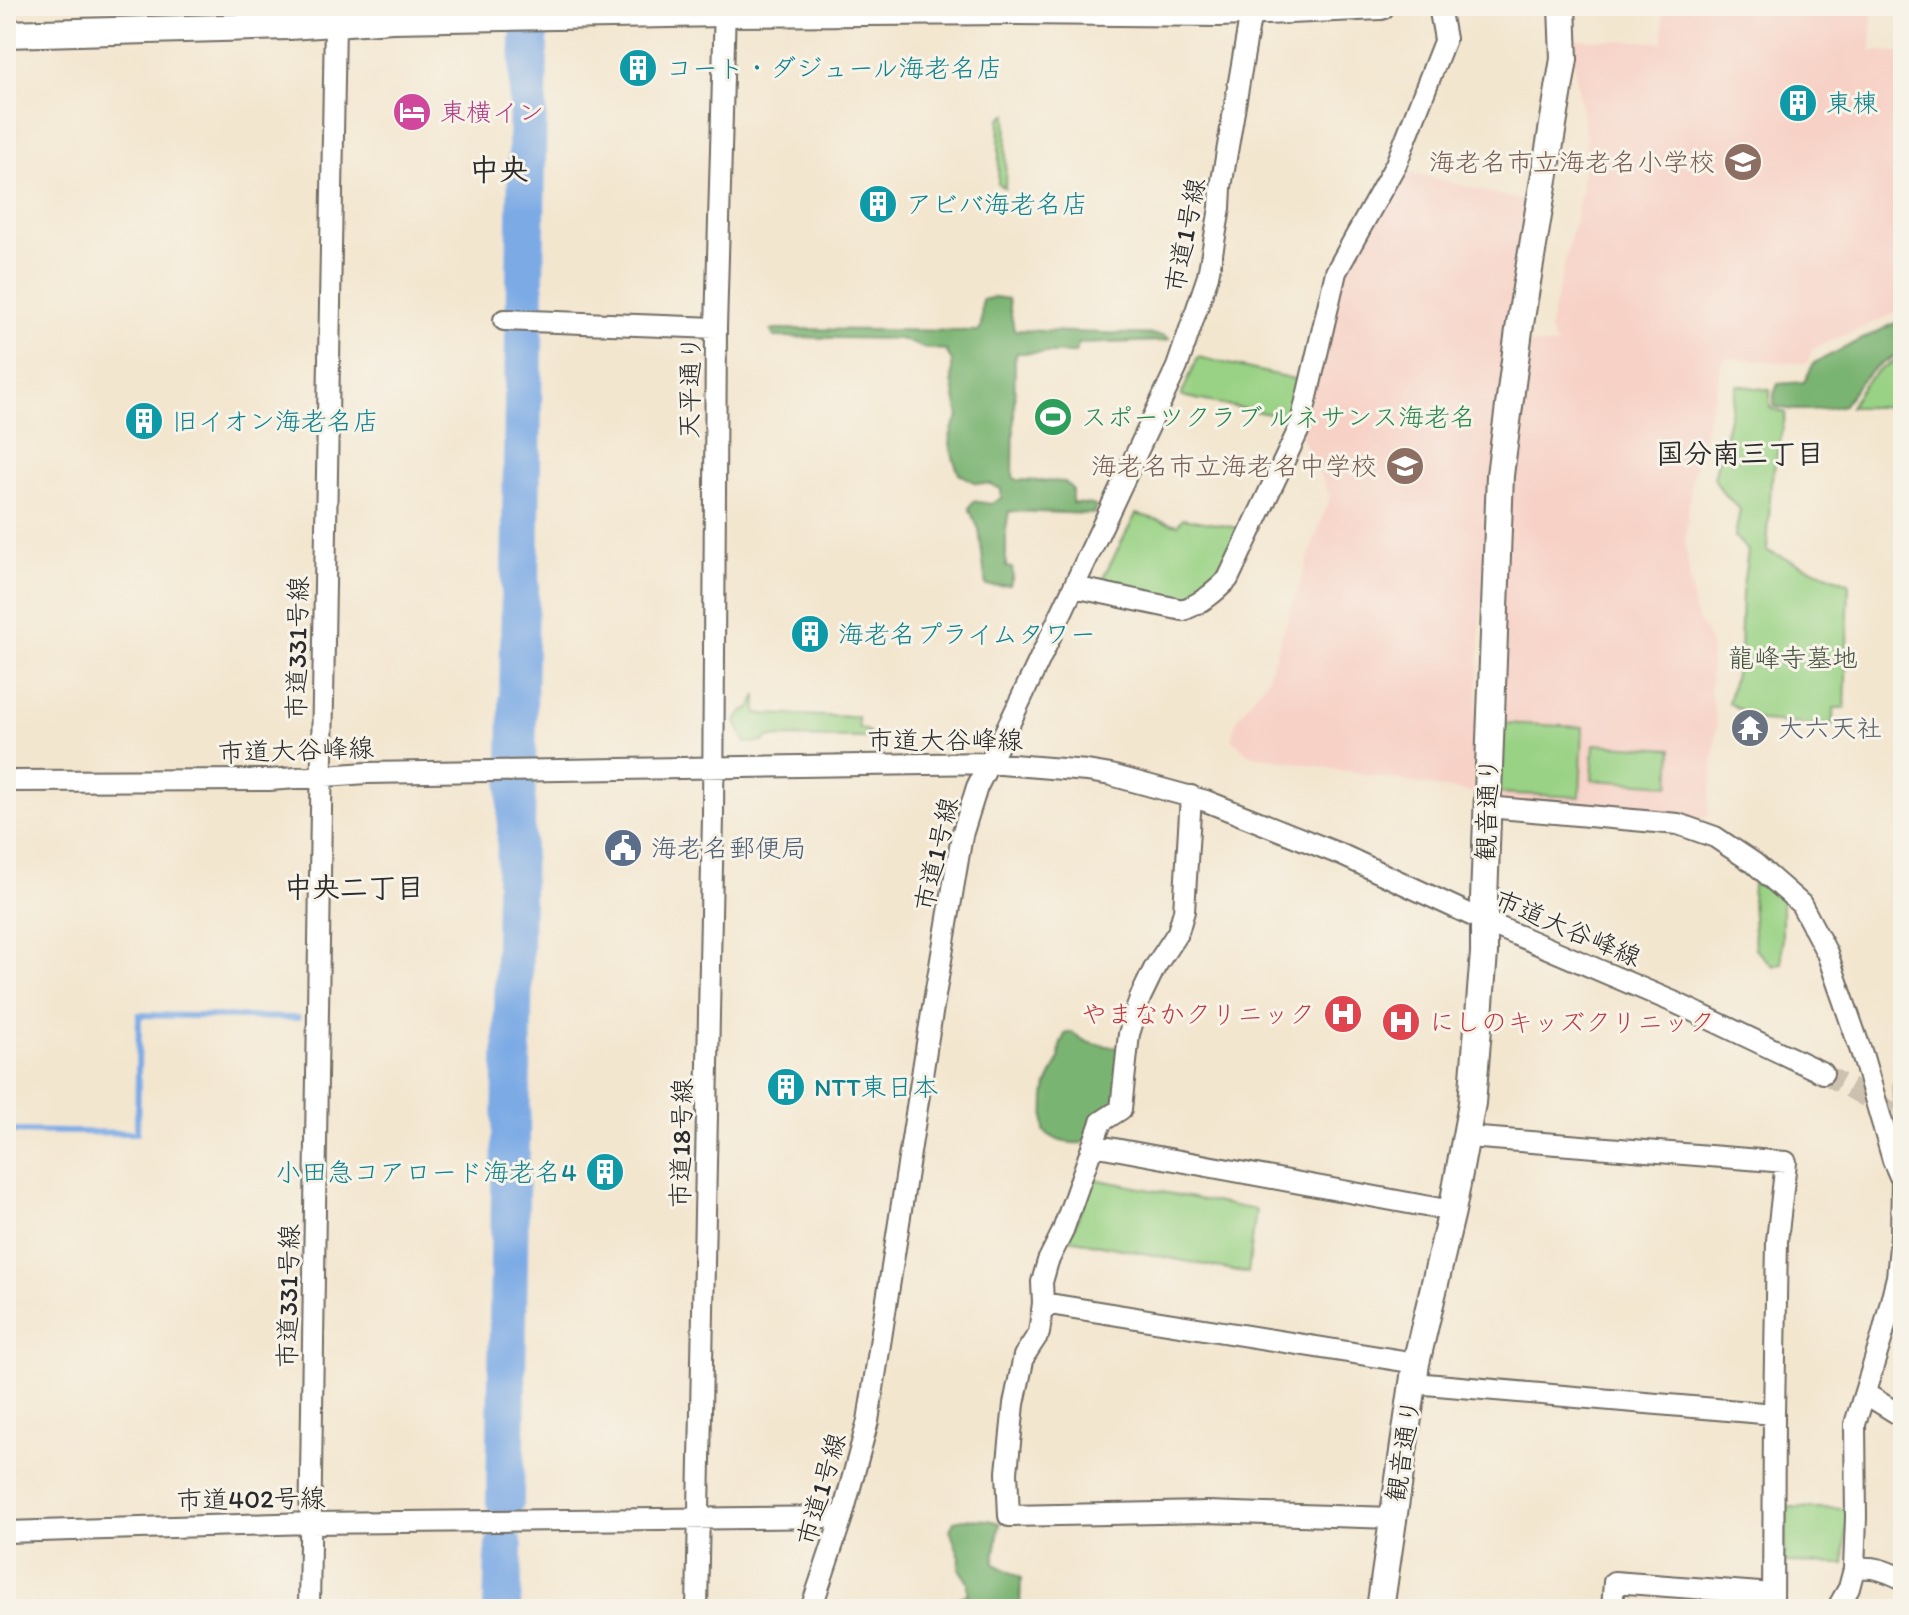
<svg xmlns="http://www.w3.org/2000/svg" width="1909" height="1615" font-family="Itim,'Klee One',sans-serif">
	<style>
		.built { fill: #f7d1c6 }
		.green { fill: #99d284; stroke: #627e58; stroke-width: 2 }
		.forest { fill: #7ab472; stroke: #52704e; stroke-width: 2 }
		.lines { fill: none; stroke-linecap: round; stroke-linejoin: round }
		.stream { stroke: #7baae5; stroke-width: 6 }
		.river { stroke: #7baae5; stroke-width: 38 }
		.minor-tunnel { stroke: #cbc1ae; stroke-width: 20; stroke-dasharray: 20 10; stroke-linecap: butt }
		.minor-casing { stroke: #716c64; stroke-width: 24 }
		.major-casing { stroke: #716c64; stroke-width: 30 }
		.minor { stroke: #fff; stroke-width: 20 }
		.major { stroke: #fff; stroke-width: 26 }
		.labels { text-anchor: middle; stroke-width: 6; stroke-linejoin: round; paint-order: stroke }
		.culture-label { font-size: 26px; fill: #0d838f; stroke: #f7f3e8; text-anchor: start }
		.hotel-label { font-size: 26px; fill: #b23c85; stroke: #f7f3e8; text-anchor: start }
		.education-label { font-size: 26px; fill: #785e54; stroke: #f7f3e8; text-anchor: end }
		.street-label { font-size: 26px; fill: #2b2b2b; stroke: #f7f3e8 }
		.leisure-label { font-size: 26px; fill: #27864d; stroke: #f7f3e8; text-anchor: start }
		.park-label { font-size: 26px; fill: #465541; stroke: #f7f3e8 }
		.worship-label { font-size: 26px; fill: #5b616d; stroke: #f7f3e8; text-anchor: start }
		.service-label { font-size: 26px; fill: #4e5e75; stroke: #f7f3e8; text-anchor: start }
		.health-label { font-size: 26px; fill: #be3a42; stroke: #f7f3e8; text-anchor: end }
		.neighbourhood-label { font-size: 28px; font-weight: bold; fill: #2b2b2b; stroke: #f7f3e8 }
		.quarter-label { font-size: 30px; font-weight: bold; fill: #2b2b2b; stroke: #f7f3e8 }
	</style>
	<rect width="100%" height="100%" fill="#f7f3e8"/>
	<filter id="ink" filterUnits="userSpaceOnUse"><feTurbulence type="fractalNoise" baseFrequency=".0125" numOctaves="2"/><feDisplacementMap in="SourceGraphic" scale="16" xChannelSelector="R" yChannelSelector="G"/><feConvolveMatrix kernelMatrix="1 2 1 2 8 2 1 2 1" color-interpolation-filters="sRGB"/></filter>
	<filter id="wash" filterUnits="userSpaceOnUse"><feTurbulence type="fractalNoise" baseFrequency=".006" numOctaves="4" result="noise"/><feDisplacementMap in="SourceGraphic" scale="32" xChannelSelector="R" yChannelSelector="G"/><feGaussianBlur stdDeviation="1.8" result="paint"/><feColorMatrix in="noise" values="0 0 0 0 0 0 0 0 0 0 0 0 0 0 0 0 0 1.4 0 .05"/><feComposite in="paint" operator="in"/></filter>
	<g filter="url(#wash)">
		<rect width="100%" height="100%" fill="#f3e6cf"/>
		<!-- built -->
		<path class="built" d="M1663,6h209l-1,45 30,1 2,258 -91,39 -5,15 -83,-6 -33,124 -6,61 9,68 17,33 -1,49 7,30 -9,92 -6,4 -211,-18 16,-322 20,-135 30,2 -8,-16 32,-137 5,-55 -16,-99 93,3z
			M1396,169l130,33 -16,120 -27,255 -10,216 -225,-39 -17,-16 6,-19 30,-40 63,-183 -29,-59 38,-159z"/>
		<!-- green -->
		<path class="green" d="M1007,114l-2,74 -7,-4 2,-65 3,-3z
			M1198,357l105,24 -10,38 -112,-23z
			M1903,357v50h-53c13,-26 26,-38 53,-50z
			M1737,385l33,5v18l16,5 -15,70 -4,68 82,32 -4,125h-11l-2,18 -70,-5 -34,-18 12,-50 2,-59 6,-43 -13,-14 5,-28 -17,-16 -9,-15z
			M1136,514l42,11 5,-7 61,11 -21,44 -39,29 -84,-18z
			M757,695v19l101,3 1,11 9,3 2,5 -5,2 -97,-1 -4,5 -18,1 -10,-21c3,-8 8,-13 16,-15z
			M1501,723l82,4 -3,70 -83,-4z
			M1594,744l78,5 -2,36 -78,-5z
			M1754,870l28,27v66l-9,3 -18,-17 -3,-49z
			M1893,927h10v49h-11l1,-16h-4l1,-28 3,-1z
			M1893,1085l10,5v69l-6,-19z
			M1094,1179l162,31 -8,63 -179,-34z
			M1787,1507l61,2 -4,55 -60,-1z"/>
		<!-- forest -->
		<path class="forest" d="M995,297l13,2 6,31 149,5 6,4 -4,2 -87,3 -3,9h-58l-2,6 -2,117 3,4 49,2 7,7v14l21,2 3,2 -3,7 -84,-3 -3,18v38l6,1 1,8 -3,9 -24,1 -7,-57 -10,-21 4,-7 18,3 10,-6v-9l-11,-5 -14,-1 -17,-9c-8,-21 -15,-38 0,-57l-7,-36v-19l-6,-12 -22,-2 -24,-9 -126,-2 -3,-6 4,-2 204,2 2,-6 1,-25z
			M1903,319v34c-29,12 -43,25 -59,52 -24,5 -46,8 -70,1v-12l4,-10 26,-2 10,-19z
			M1072,1032c20,17 30,11 51,17l-6,56 -34,38c-16,1 -26,-1 -39,-12l1,-34 2,-12 12,-25 1,-14 5,-12z
			M964,1519l25,1 11,3 -5,30v11l26,14 -1,31h-72l4,-8 16,-7v-12l-9,-13 1,-12 -10,-27 4,-9z"/>
		<g class="lines">
			<!-- stream -->
			<path class="stream" d="M6,1131l131,2 2,-118 159,3"/>
			<!-- river -->
			<path class="river" d="M505,1501l24,-1464
				M502,1609l2,-62"/>
		</g>
	</g>
	<g filter="url(#ink)">
		<g class="lines">
			<!-- minor-tunnel -->
			<path class="minor-tunnel" d="M1823,1073l80,45"/>
			<defs>
				<path id="minor" d="M504,320l212,8
					M1074,587l109,23c19,-7 31,-17 45,-31l72,-152 36,-155 60,-108 49,-125 -6,-33
					M6,781l263,-1 98,-7 622,-10 98,8 24,4 95,26 136,54 142,66 192,82 147,70
					M1191,796l-7,115 -6,21 -23,35 -15,31 -11,36 -8,75 -20,13 -39,111 -14,28 -6,21 1,21 -4,30 -15,23 -10,48 -7,68 2,44 198,-4 186,6
					M1488,807l190,17 37,13 39,26 47,41 26,49 36,104 30,103 9,21 -1,55 -4,41 -15,60 -27,87 1,94 -2,51 -5,19 -12,21
					M1467,1137l319,25 -9,79 -3,173 -1,195
					M1093,1145l359,66
					M1043,1303l373,60
					M1414,1383l360,31
					M1866,1394l37,23
					M6,1532l304,-9 532,-6
					M1854,1569c19,-4 32,2 49,10
					M309,1609l12,-799 14,-787
					M697,1609l16,-793 3,-488 9,-322
					M811,1609l31,-92 26,-96 60,-384 34,-202 15,-48 35,-69 165,-351 31,-91 12,-68 1,-21 31,-181
					M1612,1609l2,-27 159,12"/>
				<path id="major" d="M6,34l283,-8 103,-7 332,-6 292,-2 204,2 161,-7
					M1380,1609l36,-246 36,-152 20,-108 12,-150v-54l16,-424 19,-145 45,-271 -2,-53"/>
			</defs>
			<!-- minor casing -->
			<use href="#minor" class="minor-casing"/>
			<!-- major casing -->
			<use href="#major" class="major-casing"/>
			<!-- minor -->
			<use href="#minor" class="minor"/>
			<!-- major -->
			<use href="#major" class="major"/>
		</g>
	</g>
	<!-- icons -->
	<defs>
		<symbol id="building-disc" viewBox="-11 -11 22 22"><circle r="9.5" fill="#0f9aa8" stroke="#f7f3e8"/><path d="M-4-6H4V6H1V3H-1V6H-4ZM-2.5-4.3h1.7v1.8h-1.7ZM.8-4.3h1.7v1.8H.8ZM-2.5-1h1.7V.8h-1.7ZM.8-1h1.7V.8H.8Z" fill="#fff"/></symbol>
		<symbol id="hotel-disc" viewBox="-11 -11 22 22"><circle r="9.5" fill="#d1479c" stroke="#f7f3e8"/><path d="M-6-4.5h1.5V1H6V5H4.5V3h-9V5H-6ZM-4 0a1.8 1.8 0 1 1 3.6 0ZM.5 0V-2.5h3Q6-2.5 6 0Z" fill="#fff"/></symbol>
		<symbol id="school-disc" viewBox="-11 -11 22 22"><circle r="9.5" fill="#8d6e63" stroke="#f7f3e8"/><path d="M0-5L7-2L0 1L-7-2ZM-4 1L0 2.5L4 1V4Q0 6-4 4Z" fill="#fff"/></symbol>
		<symbol id="stadium-disc" viewBox="-11 -11 22 22"><circle r="9.5" fill="#2e9e5b" stroke="#f7f3e8"/><path d="M0-5a6.5 5 0 1 0 0 10a6.5 5 0 1 0 0-10ZM-3.5-1.8h7v3.6h-7Z" fill="#fff"/></symbol>
		<symbol id="temple-disc" viewBox="-11 -11 22 22"><circle r="9.5" fill="#6b7280" stroke="#f7f3e8"/><path d="M0-6L5-2H3V0L6.5 2.5H4V6H1.5V3h-3V6H-4V2.5H-6.5L-3 0V-2H-5Z" fill="#fff"/></symbol>
		<symbol id="civic-disc" viewBox="-11 -11 22 22"><circle r="9.5" fill="#5c6f8a" stroke="#f7f3e8"/><path d="M-.6-6.5H3V-4.5H.6V-3L4-1V1h2V6H-6V1h2V-1L-.6-3ZM-1.2 2.5V6h2.4V2.5Z" fill="#fff"/></symbol>
		<symbol id="hospital-disc" viewBox="-11 -11 22 22"><circle r="9.5" fill="#e0444e" stroke="#f7f3e8"/><path d="M-5-5h3v3.5h4V-5h3V5h-3V1.5h-4V5h-3Z" fill="#fff"/></symbol>
	</defs>
	<g fill-rule="evenodd">
		<use href="#building-disc" x="616" y="46" width="44" height="44"/>
		<use href="#building-disc" x="1776" y="81" width="44" height="44"/>
		<use href="#hotel-disc" x="390" y="90" width="44" height="44"/>
		<use href="#school-disc" x="1721" y="140" width="44" height="44"/>
		<use href="#building-disc" x="856" y="182" width="44" height="44"/>
		<use href="#stadium-disc" x="1031" y="395" width="44" height="44"/>
		<use href="#building-disc" x="122" y="399" width="44" height="44"/>
		<use href="#school-disc" x="1383" y="444" width="44" height="44"/>
		<use href="#building-disc" x="788" y="612" width="44" height="44"/>
		<use href="#temple-disc" x="1728" y="706" width="44" height="44"/>
		<use href="#civic-disc" x="601" y="826" width="44" height="44"/>
		<use href="#hospital-disc" x="1321" y="992" width="44" height="44"/>
		<use href="#hospital-disc" x="1379" y="1000" width="44" height="44"/>
		<use href="#building-disc" x="764" y="1065" width="44" height="44"/>
		<use href="#building-disc" x="583" y="1150" width="44" height="44"/>
	</g>
	<g class="labels">
		<!-- culture labels -->
		<g class="culture-label">
			<text x="666" y="77">コート・ダジュール海老名店</text>
			<text x="1826" y="112">東棟</text>
			<text x="906" y="213">アビバ海老名店</text>
			<text x="172" y="430">旧イオン海老名店</text>
			<text x="838" y="643">海老名プライムタワー</text>
			<text x="814" y="1096">NTT東日本</text>
			<text x="577" y="1181" text-anchor="end">小田急コアロード海老名4</text>
		</g>
		<!-- hotel labels -->
		<g class="hotel-label">
			<text x="440" y="121">東横イン</text>
		</g>
		<!-- education labels -->
		<g class="education-label">
			<text x="1715" y="171">海老名市立海老名小学校</text>
			<text x="1377" y="475">海老名市立海老名中学校</text>
		</g>
		<!-- street labels -->
		<g class="street-label">
			<text transform="translate(1185 235) rotate(-79)" y="9">市道1号線</text>
			<text transform="translate(690 387) rotate(-89)" y="9">天平通り</text>
			<text transform="translate(297 648) rotate(-89)" y="9">市道331号線</text>
			<text x="945" y="749">市道大谷峰線</text>
			<text transform="translate(296 750) rotate(-2)" y="9">市道大谷峰線</text>
			<text transform="translate(1487 809) rotate(-88)" y="9">観音通り</text>
			<text transform="translate(936 854) rotate(-77)" y="9">市道1号線</text>
			<text transform="translate(1568 928) rotate(23)" y="9">市道大谷峰線</text>
			<text transform="translate(681 1143) rotate(-89)" y="9">市道18号線</text>
			<text transform="translate(288 1296) rotate(-89)" y="9">市道331号線</text>
			<text transform="translate(1403 1450) rotate(-81)" y="9">観音通り</text>
			<text transform="translate(821 1489) rotate(-74)" y="9">市道1号線</text>
			<text transform="translate(251 1499) rotate(-1)" y="9">市道402号線</text>
		</g>
		<!-- leisure labels -->
		<g class="leisure-label">
			<text x="1081" y="426">スポーツクラブ ルネサンス海老名</text>
		</g>
		<!-- park labels -->
		<g class="park-label">
			<text x="1793" y="667">龍峰寺墓地</text>
		</g>
		<!-- worship labels -->
		<g class="worship-label">
			<text x="1778" y="737">大六天社</text>
		</g>
		<!-- service labels -->
		<g class="service-label">
			<text x="651" y="857">海老名郵便局</text>
		</g>
		<!-- health labels -->
		<g class="health-label">
			<text x="1315" y="1023">やまなかクリニック</text>
			<text x="1429" y="1031" text-anchor="start">にしのキッズクリニック</text>
		</g>
		<!-- neighbourhood labels -->
		<g class="neighbourhood-label">
			<text x="1740" y="463">国分南三丁目</text>
			<text x="354" y="897">中央二丁目</text>
		</g>
		<!-- quarter labels -->
		<g class="quarter-label">
			<text x="499" y="180">中央</text>
		</g>
	</g>
	<!-- margin -->
	<rect width="1909" height="1615" fill="none" stroke="#f7f3e8" stroke-width="32"/>
</svg>
